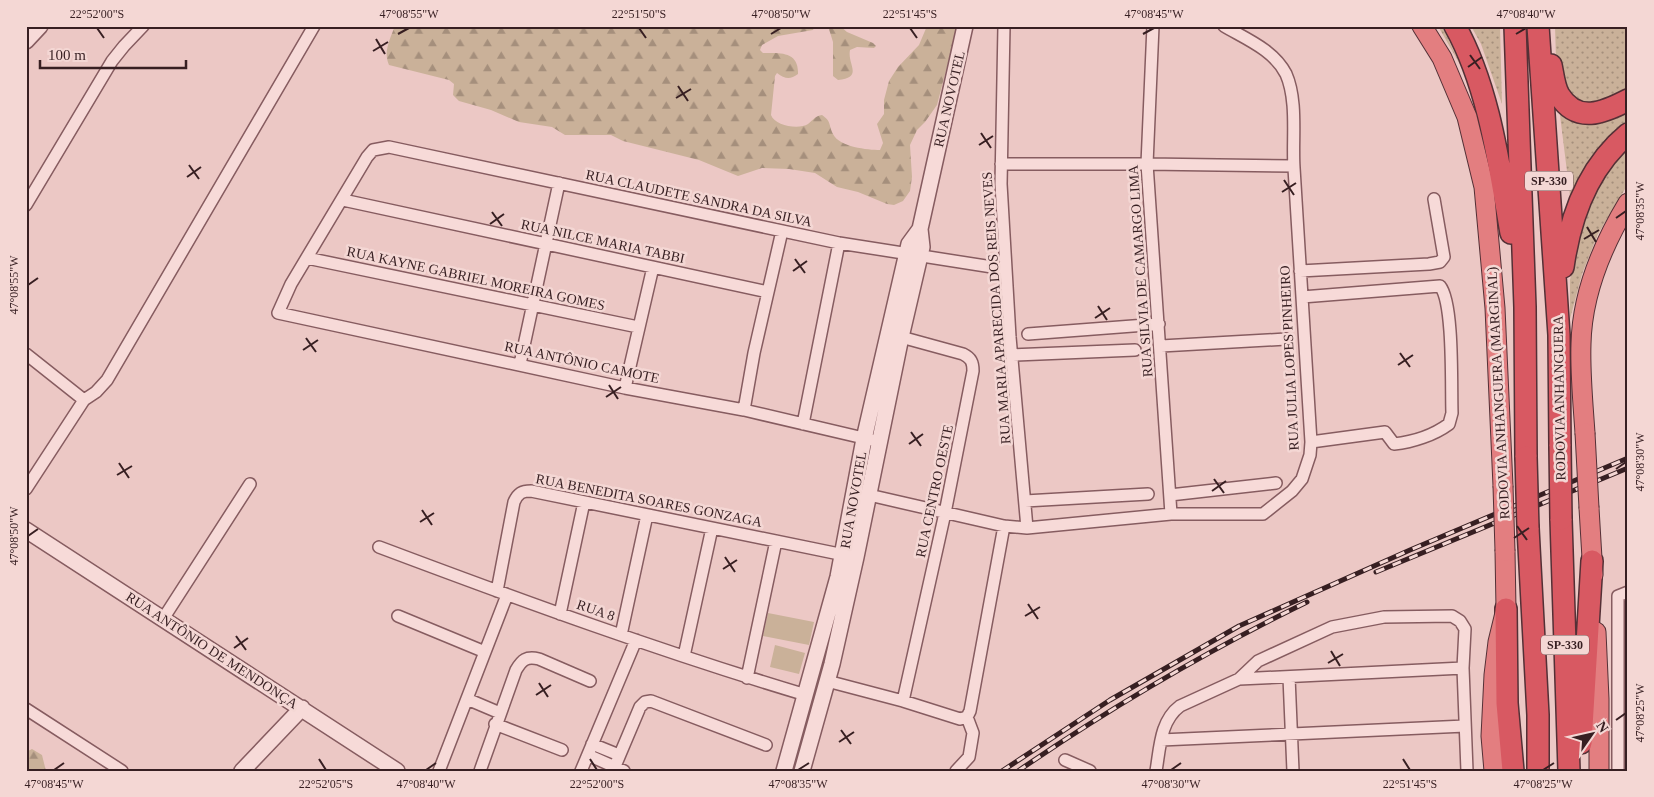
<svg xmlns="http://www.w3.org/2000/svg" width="1654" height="797" font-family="Georgia,serif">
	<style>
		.grass { fill: url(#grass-dots) }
		.forest { fill: url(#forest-firs) }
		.green { fill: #cab199 }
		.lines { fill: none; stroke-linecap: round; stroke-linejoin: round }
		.minor-casing { stroke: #865c60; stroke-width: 14 }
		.tertiary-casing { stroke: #865c60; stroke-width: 18 }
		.trunk-casing { stroke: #543036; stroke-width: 21 }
		.motorway-casing { stroke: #543036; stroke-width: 24 }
		.minor { stroke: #f7dad8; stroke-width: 11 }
		.tertiary { stroke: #f7dad8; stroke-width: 15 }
		.trunk { stroke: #e37e80; stroke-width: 19 }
		.motorway { stroke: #d85962; stroke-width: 21 }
		.rail-casing { stroke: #371f22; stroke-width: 5 }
		.rail { stroke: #f4d7d4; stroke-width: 3; stroke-dasharray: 9; stroke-linecap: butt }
		.trunk-bridge-casing { stroke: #543036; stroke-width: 21; stroke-linecap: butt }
		.motorway-bridge-casing { stroke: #543036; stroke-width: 24; stroke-linecap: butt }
		.trunk-bridge { stroke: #e37e80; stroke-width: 19 }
		.motorway-bridge { stroke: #d85962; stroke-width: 21 }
		.ticks { fill: none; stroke: #371f22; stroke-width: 2 }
		.labels { text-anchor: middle; stroke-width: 5; stroke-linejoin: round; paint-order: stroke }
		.shield { fill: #f4d7d4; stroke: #705657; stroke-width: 1 }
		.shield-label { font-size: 12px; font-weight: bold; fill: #371f22 }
		.street-label { font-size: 14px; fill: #371f22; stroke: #f4d7d4 }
		.neatline { fill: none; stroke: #371f22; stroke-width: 2 }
		.ticks-label { font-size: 12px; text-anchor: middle; fill: #371f22 }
	</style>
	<defs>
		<pattern id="grass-dots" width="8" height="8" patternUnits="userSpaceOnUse" patternTransform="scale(1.25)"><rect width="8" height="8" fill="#cab199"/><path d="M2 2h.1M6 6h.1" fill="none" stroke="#a58f7c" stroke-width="1.8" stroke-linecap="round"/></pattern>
		<pattern id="forest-firs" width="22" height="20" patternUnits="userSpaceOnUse" patternTransform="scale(1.25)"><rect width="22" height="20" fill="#cab199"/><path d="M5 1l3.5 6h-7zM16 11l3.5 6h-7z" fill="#a58f7c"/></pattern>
	</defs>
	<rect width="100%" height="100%" fill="#ecc8c5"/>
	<!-- grass -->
	<path class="grass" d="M1438,26h4l20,42z
		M1471,26h29l2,78 -21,-60z
		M1555,26h73v67l-19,11 -36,-2 -17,-43z
		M1559,107l69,1v16l-57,80z
		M1628,146v38l-30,50 -16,40 -12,45v-39l14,-65 18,-38z"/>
	<!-- forest -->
	<path class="forest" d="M395,26h420l-2,4 -35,6 -16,9 -2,5 3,3c17,0 36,-2 35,21 -8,6 -13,5 -21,-1l-2,3 -4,39c4,11 28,15 37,9 5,-4 7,-8 14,-9 10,7 6,9 11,19 6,13 35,16 47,16l3,-7 -6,-19 7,-10v-14l5,-19 9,-14 21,-22 8,-19h35l-10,21 -15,58 -12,17 -8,8 -7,15 2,32 -2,14 -7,10 -9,4 -7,-1 -29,-12 -21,-5 -22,-14 -26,-4 -27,-1 -24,8 -39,-16 -76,-19 -12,-6h-46l-13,-8 -33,-5 -28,-12 -32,-9 -6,-6 1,-11 -5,-4 -60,-15c-6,-13 1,-26 6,-39z
		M828,26h12l7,6 26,11 3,3 -2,2 -17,-1 -7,3c-3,15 14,27 -12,30l-5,-4v-34z
		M32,749l10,6 4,16h-20v-19z"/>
	<!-- green -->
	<path class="green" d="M768,613l46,9 -5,23 -46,-9z
		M775,645l30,8 -6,21 -29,-7z"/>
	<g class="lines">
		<defs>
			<path id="minor" d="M1004,26l-3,158 9,153 17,191
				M1153,26l-6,138 24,350
				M1001,164h146l146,2
				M343,200l425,92
				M26,205l86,-144 12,-15 19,-20
				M307,258l331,69
				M1300,271l129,-7 11,-2 4,-5 -10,-58
				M1302,297l138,-11c14,17 11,102 12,127l-3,11c-15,11 -36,18 -55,20l-9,-12 -74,10
				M1028,334l131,-10
				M901,337l62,17c8,4 10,8 10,17l-28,142 -42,188
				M1161,346l125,-7
				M26,354l58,46
				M1013,355l122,-5
				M520,364l39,-181
				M625,388l28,-121
				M744,410l10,-57 28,-122
				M803,424l36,-181
				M872,440l-128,-30 -119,-22 -347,-75 13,-29 76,-127 6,-7 16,-3 450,96 166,26
				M26,489l58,-89 12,-8 11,-12 207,-354
				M869,495l135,31 23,2 144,-14h92l29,-23 10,-12 8,-24 1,-13c-6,-91 -12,-182 -17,-274 -2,-28 4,-67 -8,-94 -12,-24 -40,-35 -62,-48
				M1170,495l106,-12
				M1025,501l123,-7
				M379,547c141,53 283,105 427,148
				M497,591l17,-89c4,-9 8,-11 17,-11l318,65
				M560,614l24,-112
				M398,616l87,36
				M163,619l87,-135
				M621,635l26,-120
				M684,656l28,-128
				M1289,677l4,94
				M747,678l29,-137
				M1239,679l224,-11
				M827,681l76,20 57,18 7,-2
				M467,699l33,14
				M26,709l96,62
				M967,717l3,-6 34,-185
				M495,724l67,26
				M1161,740l304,-14
				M592,744l27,11
				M588,755l36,16
				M1065,760l25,11
				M439,771l68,-176
				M480,771l36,-101c6,-10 10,-14 23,-11l51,22
				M581,771l55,-131
				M613,771l27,-64 5,-5 6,-1 115,44
				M956,771l13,-14 4,-24 -6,-16
				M1156,771c4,-23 4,-50 24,-65l59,-27 19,-18 74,-34 52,-10 68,-1 8,5 5,8 -2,39 4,103
				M1618,771v-175l10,-4"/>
			<path id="tertiary" d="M26,41l14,-15
				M26,530l371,241
				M242,771l60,-63
				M784,771l54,-194 26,-138 45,-195 11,-15
				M802,771l30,-107 24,-107 45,-220 21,-90 -2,-18 45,-203"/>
			<path id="trunk" d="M1422,26l20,32 25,59 17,70 11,121 8,178
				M1585,433c-2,-30 -5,-60 -4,-89 1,-51 21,-98 47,-141
				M1589,508l4,67
				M1596,632l3,67v72
				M1494,771l-3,-35 3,-61 4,-33 8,-33 -1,-58"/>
			<path id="motorway" d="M1455,26c34,61 44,139 56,207
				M1515,26l10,281 1,150
				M1538,26l21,309 1,111
				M1551,65c2,9 3,22 8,30 18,29 44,18 69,5
				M1563,267c7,-49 25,-100 65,-133
				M1561,519l8,252
				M1528,528l10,187v56
				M1506,609l1,94 6,68
				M1581,743l11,-182"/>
		</defs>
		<!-- minor casing -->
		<use href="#minor" class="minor-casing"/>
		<!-- tertiary casing -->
		<use href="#tertiary" class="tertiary-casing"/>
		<!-- trunk casing -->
		<use href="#trunk" class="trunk-casing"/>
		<!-- motorway casing -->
		<use href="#motorway" class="motorway-casing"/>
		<!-- minor -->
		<use href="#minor" class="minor"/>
		<!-- tertiary -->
		<use href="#tertiary" class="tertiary"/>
		<!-- trunk -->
		<use href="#trunk" class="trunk"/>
		<!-- motorway -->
		<use href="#motorway" class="motorway"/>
		<defs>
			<path id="rail" d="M1376,572l252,-104
				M1002,771l108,-71 129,-74 171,-76 218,-92
				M1018,771c92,-63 189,-120 289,-169"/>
		</defs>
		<!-- rail casing -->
		<use href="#rail" class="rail-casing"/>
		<!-- rail -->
		<use href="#rail" class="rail"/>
		<defs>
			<path id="trunk-bridge" d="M1585,433l4,75
				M1503,486l2,65"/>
			<path id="motorway-bridge" d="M1560,446l1,73
				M1526,457l2,71"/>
		</defs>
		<!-- trunk-bridge casing -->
		<use href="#trunk-bridge" class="trunk-bridge-casing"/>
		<!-- motorway-bridge casing -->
		<use href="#motorway-bridge" class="motorway-bridge-casing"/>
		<!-- trunk-bridge -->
		<use href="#trunk-bridge" class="trunk-bridge"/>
		<!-- motorway-bridge -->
		<use href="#motorway-bridge" class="motorway-bridge"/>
	</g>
	<!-- ticks -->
	<path class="ticks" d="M97,28l7,10M639,28l7,10M910,28l7,10M398,34l11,-6M771,34l10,-6M1143,34l11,-6M1516,34l10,-6M376,39l9,15M373,51l15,-9M1470,55l10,14M1468,67l14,-10M678,86l10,15M676,98l15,-9M981,133l10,15M979,145l14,-9M189,165l10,14M187,177l14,-10M1284,180l10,15M1282,192l14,-9M492,212l10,14M1616,218l10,-7M490,224l14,-10M1587,227l9,15M1584,239l15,-9M795,259l10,14M793,271l14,-10M28,285l10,-7M1098,306l9,14M1095,318l15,-10M306,338l10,14M303,350l15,-10M1400,353l10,14M1398,365l15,-10M609,385l9,14M606,397l15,-10M911,432l10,14M909,444l14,-10M119,463l10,15M1616,469l10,-7M117,475l15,-9M1214,479l10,14M1212,491l14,-10M422,510l10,15M420,522l14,-9M1517,526l10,14M28,536l10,-7M1514,538l15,-10M725,557l10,15M723,569l14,-9M1028,604l10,15M1025,616l15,-9M236,636l10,14M234,648l14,-10M1331,651l9,15M1328,663l15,-9M539,683l9,14M536,695l15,-10M1616,720l10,-7M841,730l10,14M839,742l15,-10M319,759l7,11M590,759l7,11M1403,759l7,11M54,770l10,-7M426,770l10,-7M798,770l11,-7M1171,770l10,-7M1543,770l11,-7"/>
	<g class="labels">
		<!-- shield labels -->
		<g class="shield">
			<rect x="1525" y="171.5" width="48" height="19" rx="4"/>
			<rect x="1541" y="635.5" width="48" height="19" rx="4"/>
		</g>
		<g class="shield-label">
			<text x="1549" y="185">SP-330</text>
			<text x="1565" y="649">SP-330</text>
		</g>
		<!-- street labels -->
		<g class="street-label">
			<text transform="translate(949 99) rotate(-77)" y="5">RUA NOVOTEL</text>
			<text transform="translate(699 198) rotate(12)" y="5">RUA CLAUDETE SANDRA DA SILVA</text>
			<text transform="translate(603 241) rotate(12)" y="5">RUA NILCE MARIA TABBI</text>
			<text transform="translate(1140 271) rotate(-94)" y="5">RUA SILVIA DE CAMARGO LIMA</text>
			<text transform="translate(476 278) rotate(12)" y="5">RUA KAYNE GABRIEL MOREIRA GOMES</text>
			<text transform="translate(996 308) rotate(-94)" y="5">RUA MARIA APARECIDA DOS REIS NEVES</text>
			<text transform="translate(1289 358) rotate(-93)" y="5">RUA JULIA LOPES PINHEIRO</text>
			<text transform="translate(582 362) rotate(12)" y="5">RUA ANTÔNIO CAMOTE</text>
			<text transform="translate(1498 393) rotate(-93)" y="5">RODOVIA ANHANGUERA (MARGINAL)</text>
			<text transform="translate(1559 398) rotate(-91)" y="5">RODOVIA ANHANGUERA</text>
			<text transform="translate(934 491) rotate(-78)" y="5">RUA CENTRO OESTE</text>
			<text transform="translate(649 500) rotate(11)" y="5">RUA BENEDITA SOARES GONZAGA</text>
			<text transform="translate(853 500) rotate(-80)" y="5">RUA NOVOTEL</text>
			<text transform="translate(596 610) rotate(19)" y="5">RUA 8</text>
			<text transform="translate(212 650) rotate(33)" y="5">RUA ANTÔNIO DE MENDONÇA</text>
		</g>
	</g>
	<!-- border -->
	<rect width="1654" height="797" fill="none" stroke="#f4d7d4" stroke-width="55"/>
	<!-- north arrow -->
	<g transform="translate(1592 734) rotate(56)" stroke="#f4d7d4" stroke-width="4" paint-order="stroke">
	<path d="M0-4L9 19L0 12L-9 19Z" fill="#371f22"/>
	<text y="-8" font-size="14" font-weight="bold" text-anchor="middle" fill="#371f22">N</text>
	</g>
	<!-- scale -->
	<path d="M40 60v8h146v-8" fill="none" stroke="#371f22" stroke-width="2.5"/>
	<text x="48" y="60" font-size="15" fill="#371f22" stroke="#f4d7d4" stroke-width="4" paint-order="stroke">100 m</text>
	<rect x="28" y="28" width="1598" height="742" class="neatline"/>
	<g class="ticks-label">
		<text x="97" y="18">22°52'00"S</text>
		<text x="409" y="18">47°08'55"W</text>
		<text x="639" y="18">22°51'50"S</text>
		<text x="781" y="18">47°08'50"W</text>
		<text x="910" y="18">22°51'45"S</text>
		<text x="1154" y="18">47°08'45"W</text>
		<text x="1526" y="18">47°08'40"W</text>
		<text transform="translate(1640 211) rotate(-90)" y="4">47°08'35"W</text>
		<text transform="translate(14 285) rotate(-90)" y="4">47°08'55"W</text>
		<text transform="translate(1640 462) rotate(-90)" y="4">47°08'30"W</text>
		<text transform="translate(14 536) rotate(-90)" y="4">47°08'50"W</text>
		<text transform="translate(1640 713) rotate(-90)" y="4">47°08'25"W</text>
		<text x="54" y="788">47°08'45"W</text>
		<text x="326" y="788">22°52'05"S</text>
		<text x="426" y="788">47°08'40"W</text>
		<text x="597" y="788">22°52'00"S</text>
		<text x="798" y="788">47°08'35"W</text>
		<text x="1171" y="788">47°08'30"W</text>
		<text x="1410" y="788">22°51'45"S</text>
		<text x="1543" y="788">47°08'25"W</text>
	</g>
</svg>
